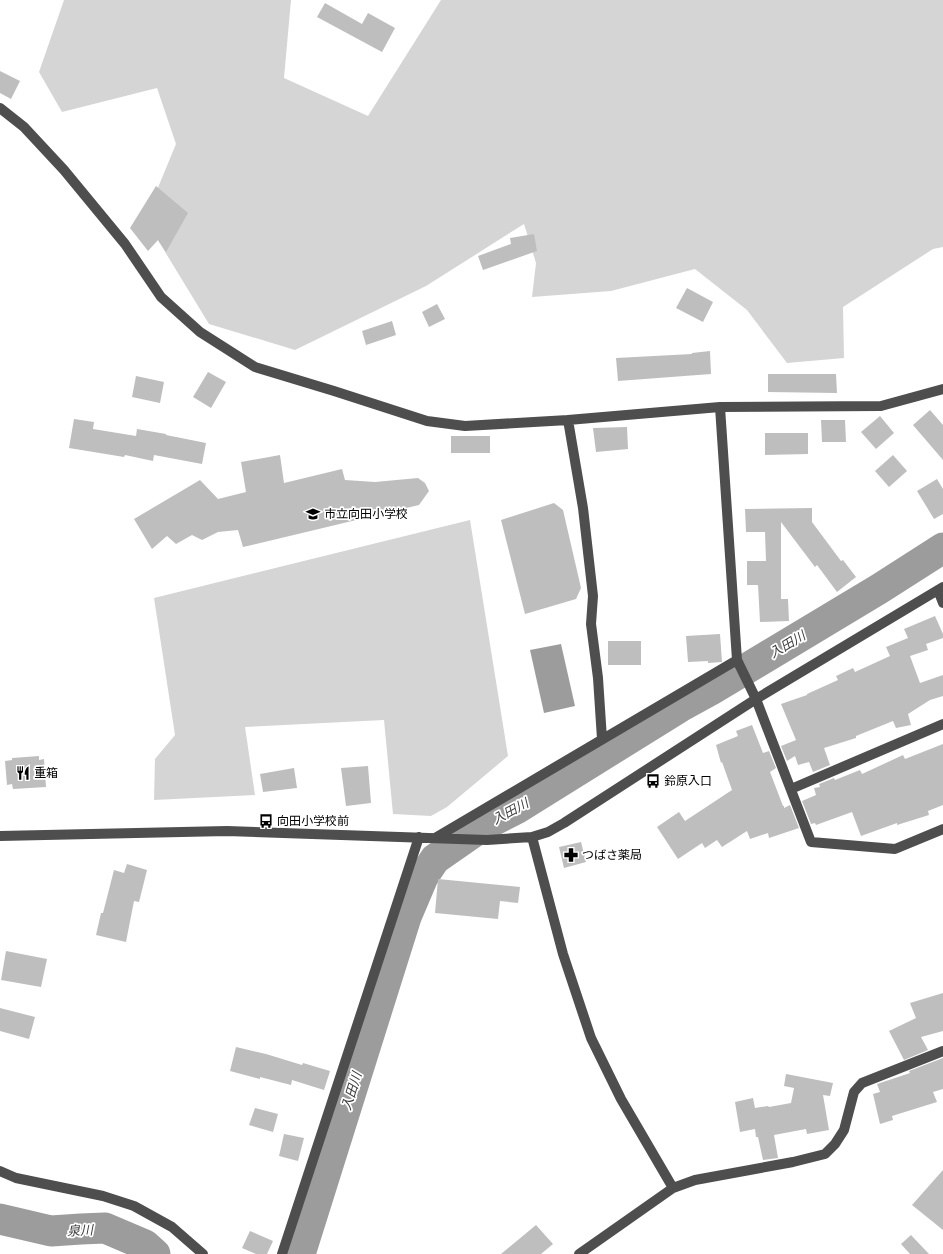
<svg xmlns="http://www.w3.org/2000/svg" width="943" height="1254" font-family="Barlow,'Noto Sans JP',sans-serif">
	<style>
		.green { fill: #d5d5d5 }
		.water { fill: #9c9c9c }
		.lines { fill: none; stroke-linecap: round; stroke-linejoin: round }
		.river { stroke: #9c9c9c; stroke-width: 31 }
		.building { fill: #bebebe }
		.minor { stroke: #4e4e4e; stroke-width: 10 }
		.labels { text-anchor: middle; stroke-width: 3.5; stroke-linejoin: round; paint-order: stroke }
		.poi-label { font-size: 12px; fill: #000; stroke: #fff; text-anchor: start }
		.water-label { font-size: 13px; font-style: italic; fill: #3d3d3d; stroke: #fff }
	</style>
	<rect width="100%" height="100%" fill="#fff"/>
	<!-- green -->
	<path class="green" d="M64,0h227l-7,78 84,38 73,-116h502v247l-10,2 -90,58 1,51 -57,5 -40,-53 -52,-41 -84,22 -79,6 4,-34 -12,-39 -98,62 -131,64 -86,-26 -64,-105 31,-75 -19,-56 -95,24 -23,-40z
		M470,520l38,236 -61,51 -16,9 -38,-2 -9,-94 -139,7 10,68 -101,5 1,-41 20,-24 -21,-137z"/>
	<!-- water -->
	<path class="water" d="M561,644l14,62 -31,7 -14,-63z"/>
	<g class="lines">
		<!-- river -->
		<path class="river" d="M0,1219l51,12 30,-2 24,-1 40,17 10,9
			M300,1254l106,-337 17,-40 12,-18 46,-32 35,-18 164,-102 31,-17 168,-101 64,-41"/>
	</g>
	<!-- building -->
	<path class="building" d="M325,3l37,21 6,-11 27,15 -13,24 -65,-35z
		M0,71l20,10 -9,18 -11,-6z
		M156,186l32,27 -22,39 -8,-12 -10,11 -18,-23z
		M534,234l3,17 -54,19 -5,-14 33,-12 -1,-6z
		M687,288l26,14 -10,20 -27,-14z
		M437,304l8,15 -16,8 -7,-15z
		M392,321l4,14 -30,10 -4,-14z
		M710,351l1,23 -93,7 -2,-23 76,-4v-1z
		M208,372l18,10 -15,26 -18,-11z
		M768,374h68l1,19 -69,-1z
		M136,376l28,6 -4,21 -28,-6z
		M930,410l13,15v35l-30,-35z
		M880,416l14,17 -18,16 -15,-17z
		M74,419l20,3 -1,7 43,7 1,-7 29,5v1l40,8 -4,21 -48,-9 -1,6 -28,-6 -1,2 -55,-9z
		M821,420h24l1,22h-24z
		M627,427l1,22 -32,3 -3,-24z
		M765,433h43v21l-43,1z
		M451,436h39v17h-39z
		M280,455l4,28 58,-14 3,11 30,2 43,-4 7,5 4,8 -10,14 -176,42 -5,-17 -20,2 -16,8 -10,-5 -16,9 -9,-8 -15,13 -18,-30 66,-39 18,19 28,-7 -5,-30z
		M893,455l14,16 -18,16 -14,-16z
		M937,479l6,10v25l-9,5 -17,-28z
		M554,503l9,7 18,78 -5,11 -51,15 -24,-94z
		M812,508v14l29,39 2,-1 13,17 -19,15 -20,-27 -2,2 -34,-45v77h7l1,22 -29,1 -2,-37h-11v-24h19l-1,-29h-19l-1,-23z
		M935,616l8,18v4l-17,6 2,6 -18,6 10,27 23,-8v21l-13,4 -22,14 3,11 -15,3 -3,-7 -37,15v2l-32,10 6,17 -17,7 -4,-10 -11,3 -3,-9 -8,5 -6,-15 15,-6 -15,-36 26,-9v-1l31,-14 -2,-4 17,-8 2,4 35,-16 -4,-9 22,-9 -4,-9z
		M720,634l2,28 -14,1v-2l-20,1 -2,-26z
		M608,641h33v24h-33z
		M752,725l11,28 6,-2 7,17 -6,4 13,34h1v2l6,-3 9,23 -30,10 -1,-5 -18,6 -3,-8 -25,16 -5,-7 -12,8 -3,-5 -24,16 -21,-32 22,-15 6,9 47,-31 -10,-28 -1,1 -5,-18 22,-9 -2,-5z
		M943,744v61l-15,6 1,4 -32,10v-2l-36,13 -9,-24 -36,13 -1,-2 -4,1 -9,-23 14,-6 -2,-7 6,-1 -1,-3 15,-6 1,2 25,-10 2,4 41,-19 2,4z
		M39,756v4l5,-1 2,28 -33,2 -1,-5 -5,1 -2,-24 7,-1v-2z
		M368,766l3,37 -25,3 -5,-38z
		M294,768l3,20 -34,4 -3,-18z
		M581,842l5,20 -22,6 -5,-21z
		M127,864l20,6 -8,32 -5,-1 -8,41 -30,-7 5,-22h2l11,-43 10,3z
		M438,879l82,8 -2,16 -18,-2 -2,18 -63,-6z
		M6,951l41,8 -6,28 -40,-7z
		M943,993v38l-22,6 7,13 -24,10 -15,-29 27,-13 -6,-15z
		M0,1008l35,9 -6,22 -29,-8z
		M236,1047l30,7 36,11 1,-2 27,8 -6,19 -32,-10 -1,5 -31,-8v2l-30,-8z
		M943,1058v31l-10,3 4,10 -45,14 1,4 -13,4 -7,-30 7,-2 -3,-8 33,-11 -1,-2z
		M786,1074l47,9 -3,13 -7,-1 6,35 -22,4 -1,-5 -32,6 4,23 -15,2 -5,-23h-2l-1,-8 -15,3 -5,-30 18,-4 2,10 13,-2 1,1 22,-4 3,-15 -10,-2z
		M255,1108l23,6 -5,18 -24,-7z
		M284,1134l20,4 -6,23 -19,-5z
		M943,1170v60l-31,-25z
		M536,1225l17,19 -12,10h-40z
		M250,1231l23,10 -6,13h-11l-14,-6z
		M911,1235l18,19h-19l-9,-10z"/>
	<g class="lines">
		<!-- minor -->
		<path class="minor" d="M0,108l24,19 40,43 61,74 36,53 39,35 55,35 79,24 93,30 38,5 103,-6 152,-13 161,-1 62,-17
			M720,407l17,253 19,39 55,143 84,7 48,-20
			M568,420l15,88 10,88 -2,28 7,54 4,61
			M938,590l5,13
			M791,789l152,-65
			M0,836l227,-5 260,9 45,-3 16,-5 16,-9 192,-124 187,-112
			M532,837l31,117 28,84 30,61 52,89
			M435,838l302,-178
			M0,1171l16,7 87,18 31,10 38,21 31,27
			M282,1254l137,-417
			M579,1254l94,-66 22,-8 98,-18 32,-8 10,-10 9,-14 10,-38 8,-9 81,-32"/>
	</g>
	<!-- icons -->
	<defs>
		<symbol id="school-bare" viewBox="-9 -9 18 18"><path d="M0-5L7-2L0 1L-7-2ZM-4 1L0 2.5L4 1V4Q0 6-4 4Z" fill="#000" stroke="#fff" stroke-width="2.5" paint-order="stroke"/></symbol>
		<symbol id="restaurant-bare" viewBox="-9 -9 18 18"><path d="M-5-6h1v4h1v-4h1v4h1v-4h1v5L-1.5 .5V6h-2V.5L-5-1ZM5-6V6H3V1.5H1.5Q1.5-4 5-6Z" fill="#000" stroke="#fff" stroke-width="2.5" paint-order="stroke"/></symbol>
		<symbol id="bus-bare" viewBox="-9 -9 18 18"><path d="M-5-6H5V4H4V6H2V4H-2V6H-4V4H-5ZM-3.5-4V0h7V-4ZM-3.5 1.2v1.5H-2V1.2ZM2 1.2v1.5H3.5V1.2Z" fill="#000" stroke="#fff" stroke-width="2.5" paint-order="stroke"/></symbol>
		<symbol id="pharmacy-bare" viewBox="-9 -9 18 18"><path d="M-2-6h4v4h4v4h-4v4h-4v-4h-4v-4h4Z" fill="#000" stroke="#fff" stroke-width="2.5" paint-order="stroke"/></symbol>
	</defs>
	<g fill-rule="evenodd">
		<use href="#school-bare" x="303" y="504" width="20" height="20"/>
		<use href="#restaurant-bare" x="13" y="763" width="20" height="20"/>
		<use href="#bus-bare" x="643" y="771" width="20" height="20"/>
		<use href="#bus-bare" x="256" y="811" width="20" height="20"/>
		<use href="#pharmacy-bare" x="561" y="845" width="20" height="20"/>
	</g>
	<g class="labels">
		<!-- poi labels -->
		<g class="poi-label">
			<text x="324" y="518">市立向田小学校</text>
			<text x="34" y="777">重箱</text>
			<text x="664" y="785">鈴原入口</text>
			<text x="277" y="825">向田小学校前</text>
			<text x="582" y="859">つばさ薬局</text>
		</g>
		<!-- water labels -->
		<g class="water-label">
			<text transform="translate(787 644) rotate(-31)" y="5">入田川</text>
			<text transform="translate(510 811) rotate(-28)" y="5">入田川</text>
			<text transform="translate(351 1091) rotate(-73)" y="5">入田川</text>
			<text transform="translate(80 1230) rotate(-3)" y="5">泉川</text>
		</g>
	</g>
</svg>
